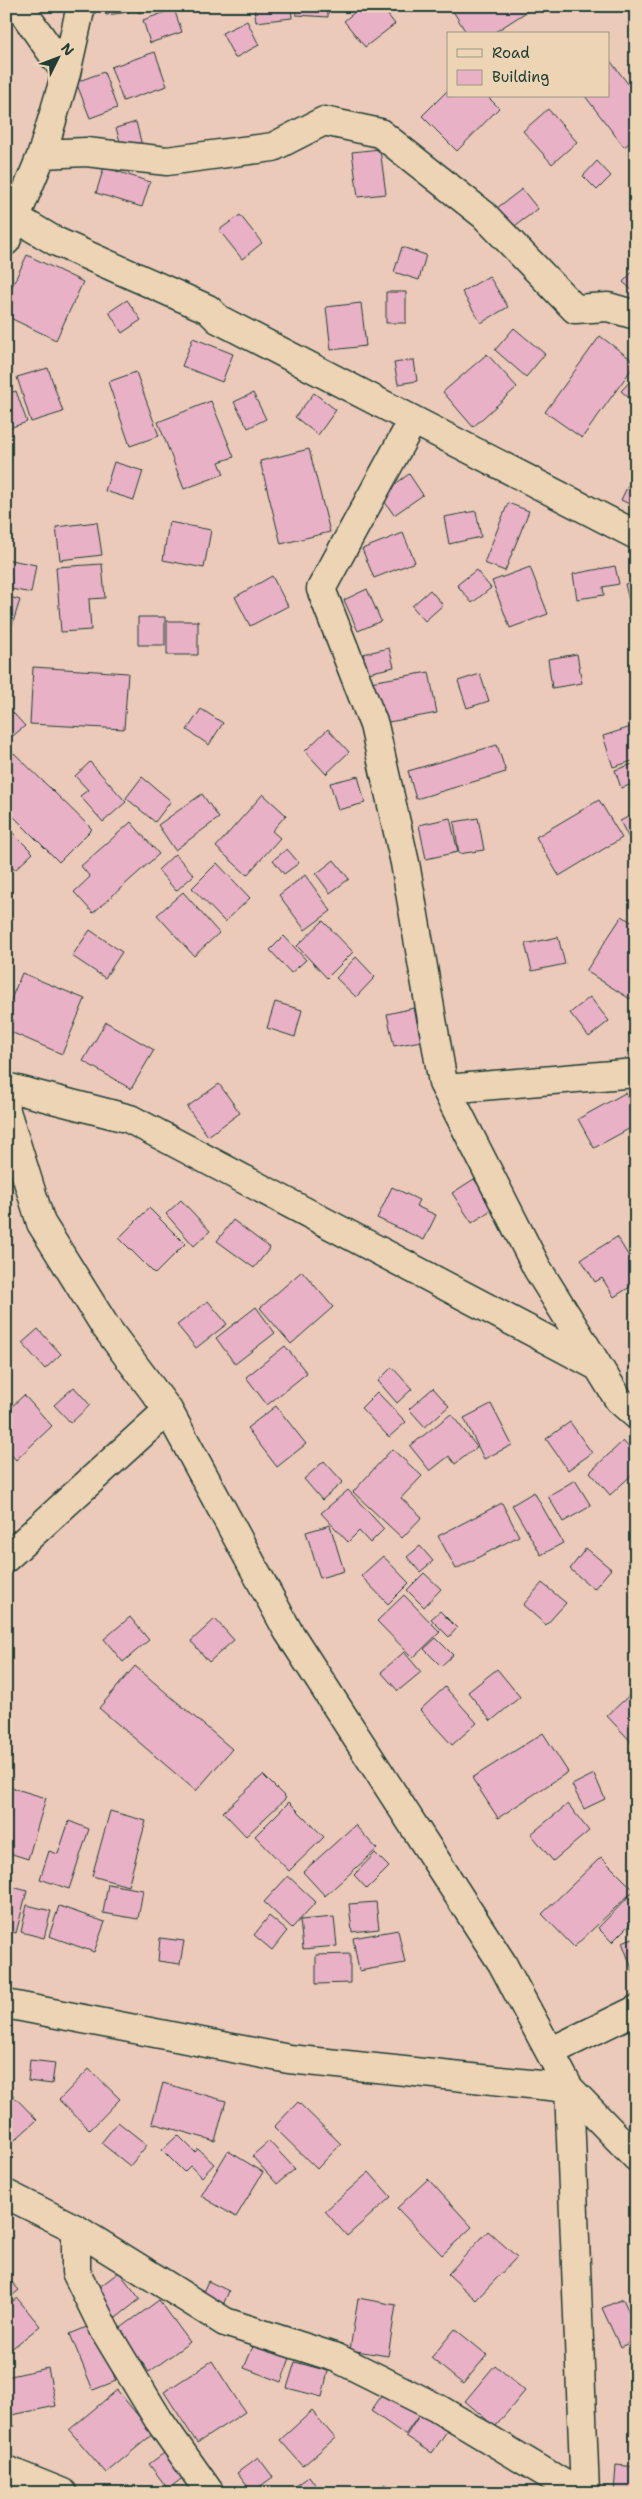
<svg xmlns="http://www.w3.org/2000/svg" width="642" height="2499" font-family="'Shantell Sans',sans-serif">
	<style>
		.building { fill: #e9b1c6; stroke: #1f3d34 }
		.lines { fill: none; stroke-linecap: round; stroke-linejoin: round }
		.street-casing { stroke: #1f3d34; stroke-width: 31 }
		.street { stroke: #edd4b4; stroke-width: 28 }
	</style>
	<rect width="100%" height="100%" fill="#eccab9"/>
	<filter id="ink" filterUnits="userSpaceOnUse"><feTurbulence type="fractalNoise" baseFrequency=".02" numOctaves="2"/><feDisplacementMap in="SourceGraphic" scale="10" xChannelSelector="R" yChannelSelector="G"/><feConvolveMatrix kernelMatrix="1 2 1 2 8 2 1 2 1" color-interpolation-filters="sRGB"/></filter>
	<g filter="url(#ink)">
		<!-- building -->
		<path class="building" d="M104,6h24l1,6 -23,3z
			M136,6h19l-16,7z
			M254,6h37l1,12 -36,4z
			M296,6h32v11l-32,-2z
			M362,6h19l14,18 -30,23 -21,-26z
			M450,6h80l1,3 -39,25h-25z
			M174,9l8,23 -32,11 -7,-23z
			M247,21l12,24 -24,13 -13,-25z
			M155,52l12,34 -44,15 -12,-34z
			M608,58l28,36v44l-12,9 -39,-51h23z
			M104,72l13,36 -27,10 -14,-36z
			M448,90v6h39l12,12 -42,43 -35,-35z
			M548,109l29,33 -25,22 -29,-33z
			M136,122l7,28 -19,5 -8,-27z
			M380,149l6,45 -28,3 -6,-45z
			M597,161l14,15 -14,14 -14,-14z
			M104,167l46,15 -8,25 -46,-14z
			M522,189l16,20 -26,19 -15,-20z
			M240,215l22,28 -20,16 -23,-29z
			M402,247l24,8 -7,25 -25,-8z
			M27,255l56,27 -27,58 -50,-24v-17z
			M636,268v26l-13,-12z
			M489,276l19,31 -27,16 -19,-31z
			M386,292h20v31h-20z
			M127,300l14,20 -19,13 -13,-21z
			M361,303l5,43 -35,4 -5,-43z
			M514,328l31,26 -19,23 -31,-27z
			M600,336l36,27 -54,75 -37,-26z
			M193,338l40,16 -11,28 -40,-16z
			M487,354l30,33 -44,40 -30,-35z
			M414,360l3,21 -19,3 -4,-21z
			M48,368l15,44 -32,10 -14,-45z
			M136,372l23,64 -29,10 -22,-64z
			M636,375v29l-15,-13z
			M16,391l11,31 -21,7v-35z
			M253,393l13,26 -18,9 -14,-26z
			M314,393l22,17 -18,25 -23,-18z
			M211,401l23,56 -15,5 5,12 -40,15 -26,-67z
			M309,449l21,83 -49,12 -21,-83z
			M114,462l29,9 -9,29 -29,-9z
			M409,474l14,21 -29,20 -14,-20z
			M632,477l4,2v28l-15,-7z
			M508,503l21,8 -24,60 -21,-8z
			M476,511l5,26 -32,7 -5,-27z
			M97,522l5,33 -42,5 -4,-33z
			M169,522l42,8 -7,38 -41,-8z
			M403,533l12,29 -41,16 -12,-29z
			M6,559l30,6 -5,28 -25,-5z
			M102,564l3,34 -16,1 2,31 -30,2 -5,-65z
			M615,566l4,18 -16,3 1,8 -27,4 -4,-25z
			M530,567l18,47 -38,14 -18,-47z
			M476,570l15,18 -19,15 -15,-18z
			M272,576l16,30 -38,20 -15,-29z
			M636,582v48l-11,-46z
			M367,589l14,32 -23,10 -14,-31z
			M430,590l13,15 -18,16 -13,-15z
			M6,596l14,4 -11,35h-3z
			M138,617h27v28h-27z
			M167,621h31v34h-31z
			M389,648l5,19 -26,6 -5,-19z
			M577,654l5,29 -30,5 -4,-29z
			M33,667l95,6 -4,56 -94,-5z
			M429,672l8,41 -59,11 -8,-42z
			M480,674l9,27 -22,7 -9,-27z
			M6,705l19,21 -16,13 -3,-3z
			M201,709l22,14 -14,22 -22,-15z
			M634,726l2,34 -23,7 -10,-31z
			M328,729l21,23 -23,22 -21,-23z
			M497,745l9,27 -90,27 -8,-28z
			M14,753l78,76 -33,33 -53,-53v-48z
			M90,762l36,40 -23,20 -23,-26 8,-6 -13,-14z
			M636,763v20l-15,5 -6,-18z
			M358,776l7,27 -27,7 -8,-27z
			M142,777l29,24 -16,21 -29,-24z
			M202,794l17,24 -44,32 -17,-25z
			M263,794l23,21 -14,16 8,7 -33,37 -31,-28z
			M599,800l23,38 -63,38 -23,-39z
			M636,813v39l-16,-31z
			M450,818l8,34 -32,7 -7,-34z
			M478,818l6,32 -25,4 -5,-32z
			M131,822l28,32 -66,59 -19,-21 16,-15 -9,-11z
			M6,826l27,27 -18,17 -9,-9z
			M287,849l12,14 -15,11 -11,-14z
			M175,854l19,21 -18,16 -18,-21z
			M334,860l15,19 -19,14 -14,-19z
			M217,863l33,35 -25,24 -33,-34z
			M305,875l26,36 -26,19 -26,-35z
			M183,892l36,41 -25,23 -37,-41z
			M622,916l14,9v36l-3,4 3,2v23l-6,9 -44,-28z
			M323,921l30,31 -26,26 -30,-32z
			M90,930l32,22 -17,26 -33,-22z
			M284,936l22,24 -15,13 -21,-23z
			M558,937l7,27 -33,7 -7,-27z
			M356,957l19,20 -19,20 -20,-19z
			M22,973l63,26 -23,55 -56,-24v-19z
			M590,997l19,24 -20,16 -19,-24z
			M275,1002l27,8 -7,27 -28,-9z
			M414,1008l7,33 -27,5 -7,-32z
			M106,1022l48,28 -23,39 -48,-28z
			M219,1084l21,29 -32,23 -21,-29z
			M625,1093l11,20v12l-42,23 -16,-29z
			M474,1179l20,29 -22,15 -20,-30z
			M392,1187l27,13 -3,6 20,9 -12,25 -47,-22z
			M634,1195h2v54h-1z
			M181,1200l29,31 -16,15 -28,-32z
			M149,1208l36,36 -30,30 -36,-36z
			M233,1220l37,28 -16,20 -37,-27z
			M617,1237l19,31v15l-22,14 -12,-19 -7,4 -14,-23z
			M302,1271l31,36 -42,37 -31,-36z
			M208,1301l19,23 -31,24 -19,-23z
			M256,1307l19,26 -40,31 -19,-26z
			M38,1329l23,25 -16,15 -23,-26z
			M285,1346l22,27 -40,32 -21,-28z
			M392,1367l20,22 -15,14 -19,-22z
			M74,1387l16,18 -19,18 -17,-18z
			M433,1388l16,18 -24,21 -16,-18z
			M377,1392l29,30 -17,15 -28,-29z
			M24,1395l28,31 -36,34 -10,-11v-37z
			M491,1404l21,41 -28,14 -20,-41z
			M276,1406l30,38 -29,23 -30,-39z
			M451,1414l26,33 -22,17 -6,-8 -19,15 -20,-25z
			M570,1422l22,31 -24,17 -22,-31z
			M623,1441l13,14v16l-26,24 -20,-23z
			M392,1449l30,27 -21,22 21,19 -20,21 -49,-46z
			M324,1461l19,21 -21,18 -18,-21z
			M575,1480l16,26 -28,16 -15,-26z
			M348,1490l36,39 -14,14 -11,-12 -11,11 -27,-29z
			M534,1492l29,51 -22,12 -29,-50z
			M502,1503l17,33 -63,33 -18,-33z
			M330,1525l14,46 -24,7 -14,-46z
			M420,1546l13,15 -13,11 -13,-15z
			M586,1548l25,21 -17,20 -24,-20z
			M636,1552v18l-9,-9z
			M383,1556l26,27 -21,21 -27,-28z
			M424,1573l17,16 -17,18 -17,-17z
			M542,1583l24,20 -20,22 -23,-20z
			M404,1595l36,37 -27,26 -36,-37z
			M440,1611l17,17 -8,9 -18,-18z
			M130,1617l19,23 -26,22 -19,-23z
			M215,1619l19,21 -25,22 -18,-21z
			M436,1638l17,17 -12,11 -17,-17z
			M404,1652l17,20 -23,19 -17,-19z
			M135,1666l97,83 -36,42 -97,-83z
			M497,1669l23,28 -29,24 -23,-29z
			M445,1687l32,36 -25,22 -32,-35z
			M636,1689v58l-29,-31z
			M543,1733l25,39 -70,46 -26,-40z
			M594,1774l11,25 -21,10 -12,-24z
			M263,1775l23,23 -40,38 -23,-24z
			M6,1786l40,12 -18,61 -22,-7z
			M289,1802l35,35 -35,34 -34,-35z
			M568,1804l21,27 -36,30 -22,-27z
			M110,1811l36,10 -18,65 -36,-10z
			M69,1821l20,8 -20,60 -29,-10 9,-28 9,3z
			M355,1825l22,24 -52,47 -22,-24z
			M375,1853l14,14 -22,22 -13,-14z
			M601,1857l33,33 -60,57 -32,-33z
			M288,1876l28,26 -24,26 -28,-26z
			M108,1884l35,6 -5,29 -35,-6z
			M6,1885l21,6 -11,42 -10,-3z
			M633,1892l3,3v23l-24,24 -14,-14z
			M376,1902l3,27 -27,3 -3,-28z
			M27,1905l24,6 -7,27 -23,-6z
			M59,1906l46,16 -11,30 -45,-16z
			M269,1916l18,15 -15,19 -18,-15z
			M334,1917l3,29 -34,3 -3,-29z
			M398,1930l7,33 -46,8 -6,-33z
			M636,1937v39l-1,1 -13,-35z
			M160,1938l24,3 -4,23 -22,-3z
			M350,1954v29l-34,1v-29z
			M30,2060l25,3 -3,21 -24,-3z
			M89,2069l31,30 -30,31 -31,-30z
			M163,2083l63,18 -11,40 -63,-18z
			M10,2092l27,28 -31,28v-52z
			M298,2102l43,42 -24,25 -43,-42z
			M118,2122l29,23 -17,21 -29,-23z
			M178,2135l17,17 3,-3 16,15 -12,13 -12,-11 -6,6 -22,-22z
			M269,2141l26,28 -18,15 -25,-28z
			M228,2151l35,21 -27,45 -35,-21z
			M369,2172l22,25 -44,39 -22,-25z
			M428,2179l44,48 -30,28 -45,-47z
			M488,2231l29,26 -41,43 -28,-26z
			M119,2272l21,27 -24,19 -22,-27z
			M6,2276l13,14 -13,11z
			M208,2281l21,10 -9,21 -22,-9z
			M17,2298l23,28 -30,24 -4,-4v-39z
			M358,2298l38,7 -8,51 -38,-6z
			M623,2299l13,28v13l-16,7 -18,-39z
			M159,2300l31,42 -41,30 -31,-42z
			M94,2324l22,57 -23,9 -23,-56z
			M455,2329l32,26 -24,29 -32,-26z
			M254,2344l36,14 -9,24 -37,-14z
			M212,2361l33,51 -48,31 -33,-51z
			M295,2362l33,9 -6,26 -35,-9z
			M495,2365l30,26 -30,36 -30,-26z
			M48,2368l8,38 -49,10 -1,-39z
			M387,2388l34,24 -16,23 -34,-24z
			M117,2390l36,44 -47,39 -37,-43z
			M312,2411l23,27 -32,28 -23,-26z
			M420,2414l27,17 -15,22 -26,-17z
			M6,2418l8,8 -8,8z
			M171,2448l18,25 -21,16 -19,-25z
			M258,2457l15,20 -21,15 -15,-19z
			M616,2465l20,2v26h-22z
			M309,2476l12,17h-36z
			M386,2484l5,9h-22z"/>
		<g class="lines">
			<defs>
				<path id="street" d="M19,6l47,67
					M42,154l44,-2 81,9 106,-14 51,-26 56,12 104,82 91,94 33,-2 28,8
					M16,218l39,23 153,68 10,10 195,101 -92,169 53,136 31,138 38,220 94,185 82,132 17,15
					M6,241l36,-87 24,-81 15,-67
					M413,420l223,115
					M6,1087l124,32 467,247
					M446,1089l190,-16
					M6,1111l35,112 64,103 63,84 120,221 214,332 67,125 67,69
					M6,1558l162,-148
					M6,2004l283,55 280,29 16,405
					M550,2052l86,-42
					M6,2194l70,35 149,93 112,36 100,50 142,85
					M76,2229v43l29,59 53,88 52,74
					M6,2470l57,23"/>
			</defs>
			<!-- street casing -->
			<use href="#street" class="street-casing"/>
			<!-- street -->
			<use href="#street" class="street"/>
		</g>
	</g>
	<!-- margin -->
	<rect width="642" height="2499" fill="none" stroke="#edd4b4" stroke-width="25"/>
	<rect x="12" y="12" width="617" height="2474" fill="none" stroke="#1f3d34" stroke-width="2" filter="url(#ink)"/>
	<!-- legend -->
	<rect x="447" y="32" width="162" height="65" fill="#edd4b4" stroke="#9b9881"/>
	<rect x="457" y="49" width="25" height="8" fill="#edd4b4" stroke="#9b9881"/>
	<text x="492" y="58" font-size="15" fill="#1f3d34">Road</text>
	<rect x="457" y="70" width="25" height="15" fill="#e9b1c6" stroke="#9b9881"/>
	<text x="492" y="82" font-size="15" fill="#1f3d34">Building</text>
	<!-- north arrow -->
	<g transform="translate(58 58) rotate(48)" stroke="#edd4b4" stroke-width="4" paint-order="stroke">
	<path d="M0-4L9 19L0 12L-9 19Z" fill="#1f3d34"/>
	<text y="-8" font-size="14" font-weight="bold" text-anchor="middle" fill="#1f3d34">N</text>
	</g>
</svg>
